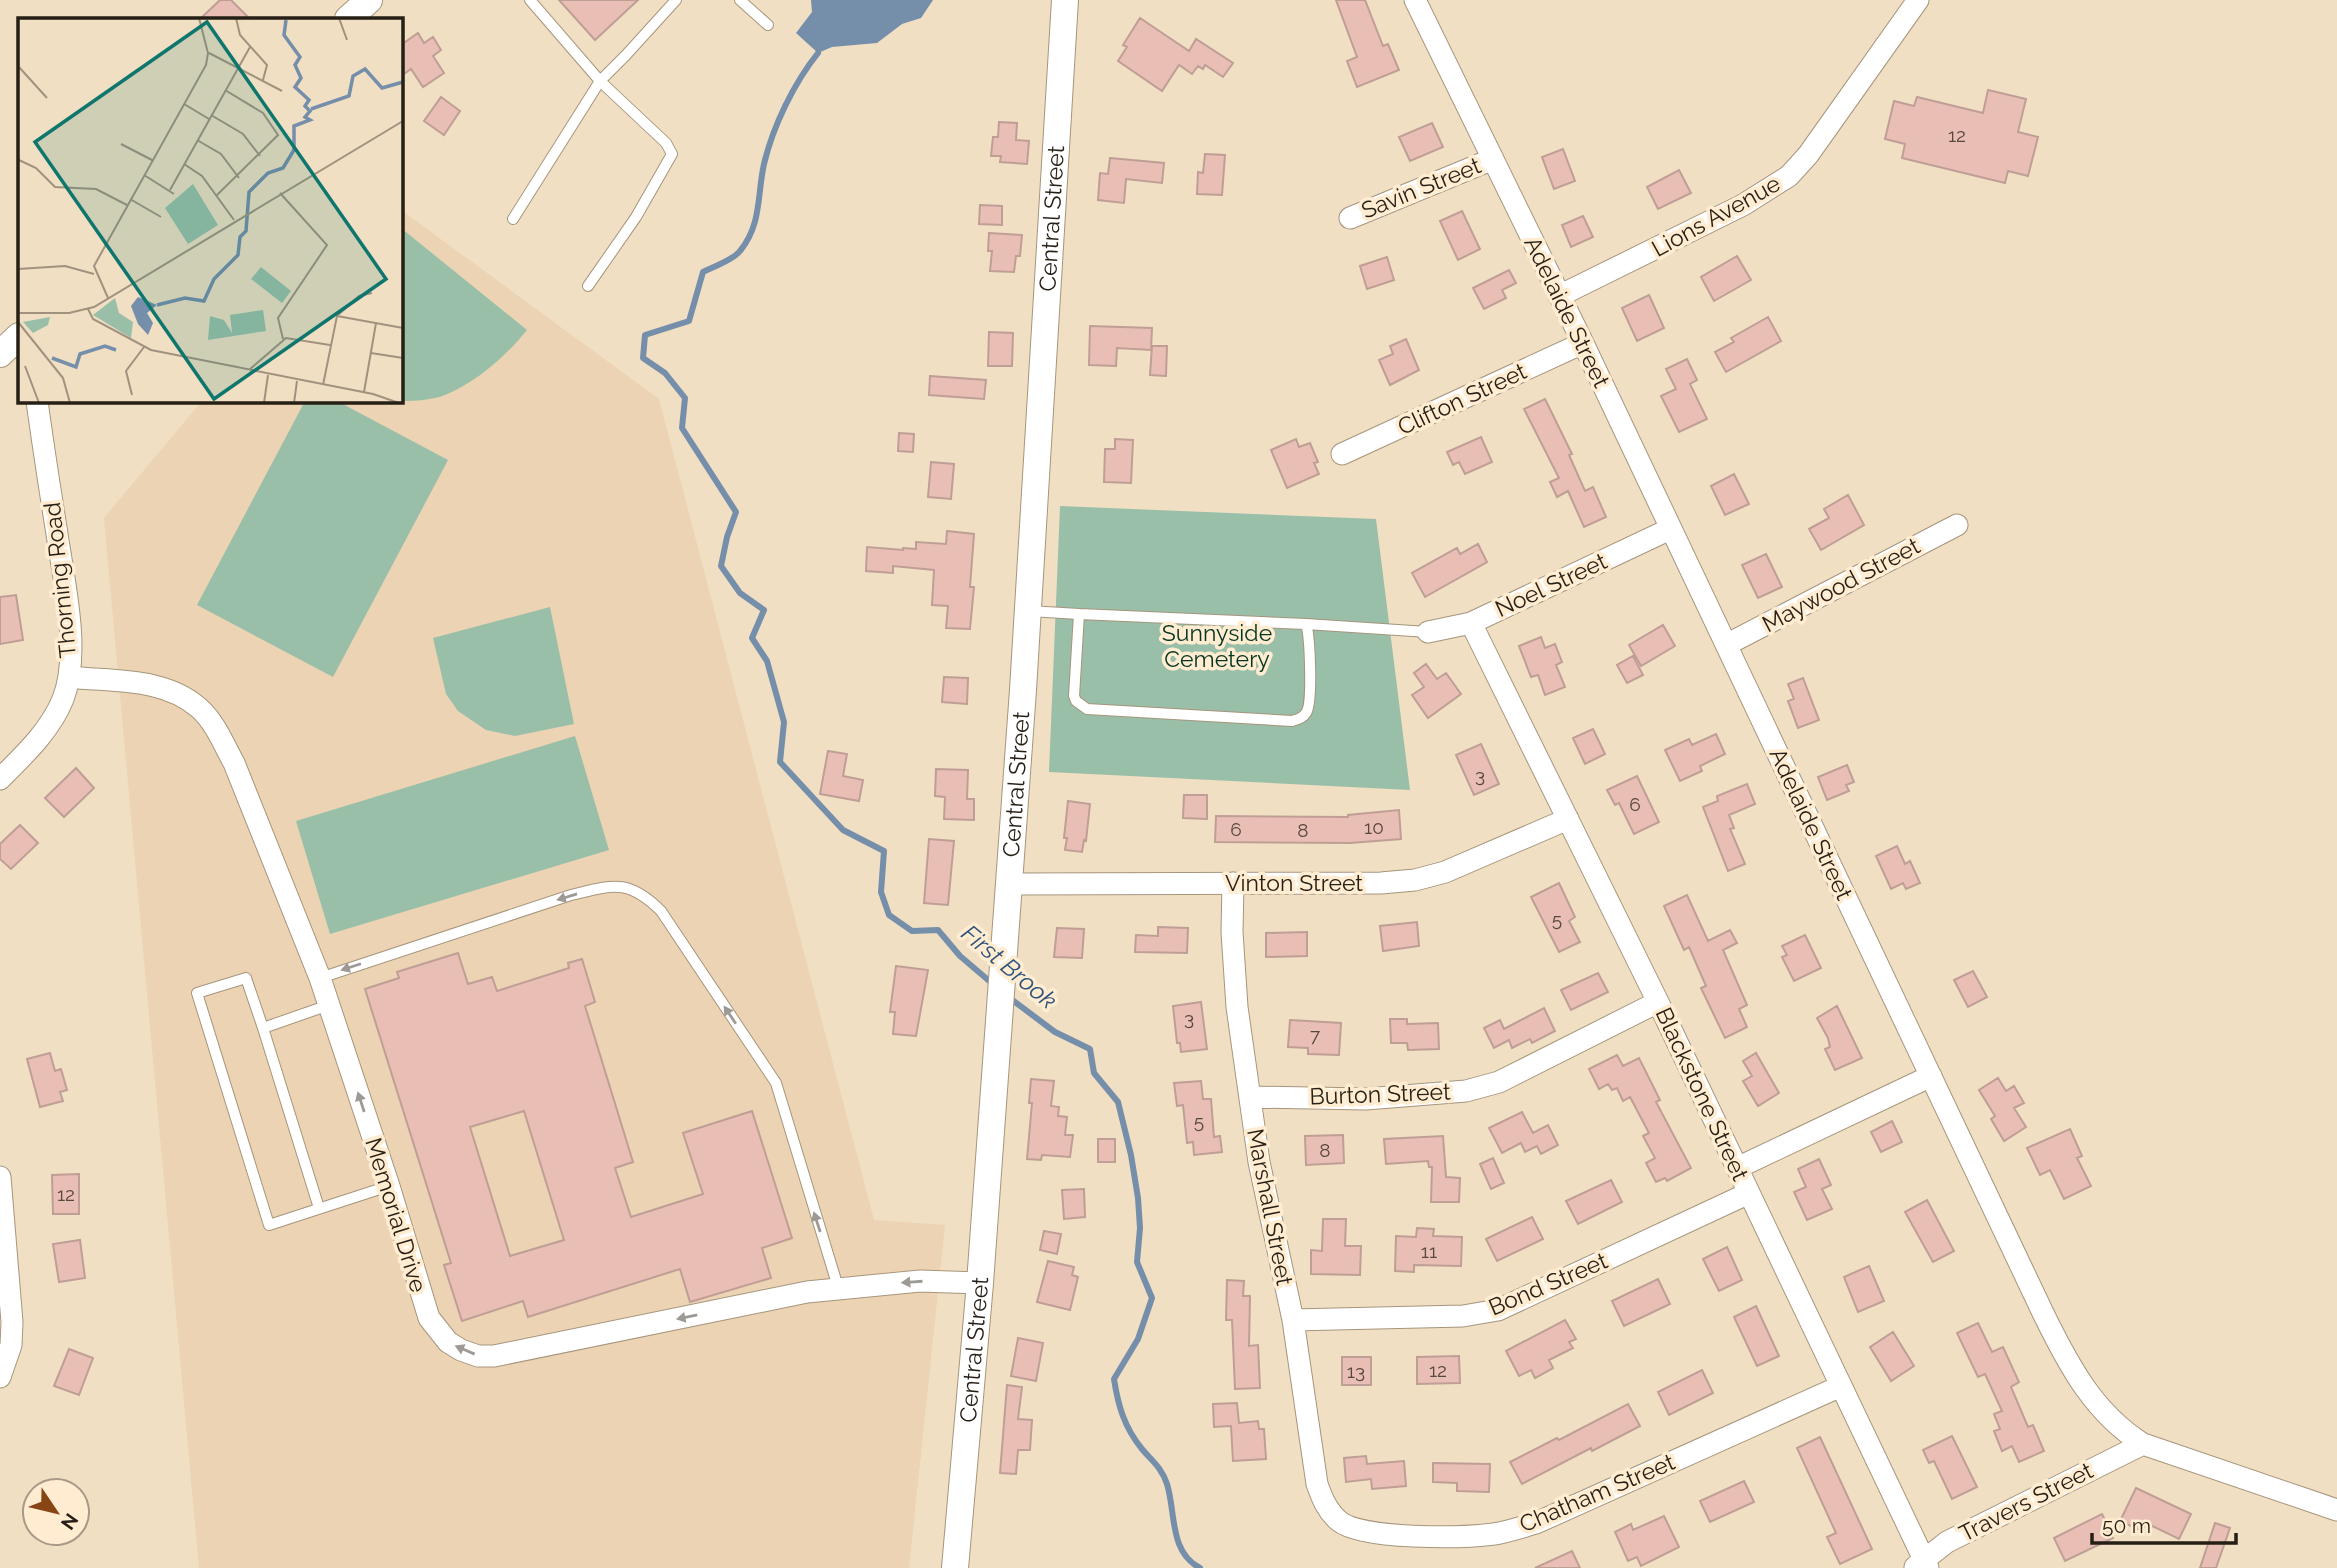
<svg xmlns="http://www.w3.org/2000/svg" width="2337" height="1568" font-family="Raleway,sans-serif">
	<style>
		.built { fill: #ebd3b3 }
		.green { fill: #9abfa9 }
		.water { fill: #758eaa }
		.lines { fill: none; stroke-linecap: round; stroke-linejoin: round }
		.stream { stroke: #758eaa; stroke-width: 6 }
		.building { fill: #e9bfb5; stroke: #bf9e96; stroke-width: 2; fill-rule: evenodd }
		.service-casing { stroke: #a6957c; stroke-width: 12 }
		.minor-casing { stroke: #a6957c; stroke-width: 23 }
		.tertiary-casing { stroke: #a6957c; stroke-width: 28 }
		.service { stroke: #fff; stroke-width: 10 }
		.minor { stroke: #fff; stroke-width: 21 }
		.tertiary { stroke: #fff; stroke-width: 26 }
		.oneway { fill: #9d9a96 }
		.labels { text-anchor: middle; stroke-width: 7; stroke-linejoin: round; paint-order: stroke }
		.number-label { font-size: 19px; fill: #57473d }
		.street-label { font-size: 23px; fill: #261f15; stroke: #ffecd1 }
		.park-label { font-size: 23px; fill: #043722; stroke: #ffecd1 }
		.water-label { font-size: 24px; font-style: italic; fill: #2e537c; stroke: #ffecd1 }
		.inset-river { fill: none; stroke: #758eaa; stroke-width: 3.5 }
		.inset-road { fill: none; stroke: #a0927e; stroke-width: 2 }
		.view { fill: #0f766e; fill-opacity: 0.15; stroke: #0f766e; stroke-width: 3.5 }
		.inset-edge { fill: none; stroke: #261f15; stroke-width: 3.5 }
	</style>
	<rect width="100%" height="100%" fill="#f1dfc4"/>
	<!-- built -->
	<path class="built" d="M401,210l258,189 215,821 71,5 -36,343h-710l-95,-1050 98,-117h199z"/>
	<!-- green -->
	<path class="green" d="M401,228l126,102c-21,26 -50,52 -82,65 -12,5 -31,6 -44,6z
		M305,401h32l111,59 -115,217 -136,-72z
		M1060,506l316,13 34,271 -361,-18z
		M550,607l24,117 -59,12 -29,-6 -28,-19 -12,-17 -13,-56z
		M575,736l34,114 -279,84 -34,-113z"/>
	<!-- water -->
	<path class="water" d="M811,0h122l-12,18 -19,6 -25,19 -45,4 -14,6 -22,-20 16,-21z"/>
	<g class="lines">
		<!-- stream -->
		<path class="stream" d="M818,53c-24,30 -45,73 -54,111 -7,31 -2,60 -24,87 -7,9 -27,16 -37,21l-14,49 -44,14 -2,23 22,15 20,25 -3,30 54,84 -9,25 -6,29 19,27 24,17 -12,28 15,23 17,61 -4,40 63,68 41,21 -3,41 8,23 23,16 26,-1 22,26 34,29
			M1007,996l48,36 35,17 4,24 24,29 13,53 7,43 2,30 -3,34 15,36 -14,41 -24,40c4,26 10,48 28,70 10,12 20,19 25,35 9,29 2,68 33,84"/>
	</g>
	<!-- building -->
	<path class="building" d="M220,0h11l19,19h-50z
		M559,0h79l-43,40z
		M1336,0h29l18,46 5,-2 11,26 -42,17 -10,-26 10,-4z
		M1140,18l49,33 7,-12 37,24 -10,14 -18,-12 -2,4 -5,-3 -6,8 -13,-9 -17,26 -44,-30 9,-14 -4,-2z
		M418,33l6,10 9,-6 8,13 -8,6 11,17 -21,14 -12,-18 -10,7v-31z
		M1988,90l38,9 -8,33 20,5 -10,39 -20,-5 -3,12 -103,-25 3,-14 -20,-5 9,-38 20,5 3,-9 66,16z
		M441,97l19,14 -16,24 -20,-14z
		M999,122l18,1 -1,17 13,1 -2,23 -27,-2 1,-6h-10l2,-19h5z
		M1432,123l11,24 -33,14 -11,-24z
		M1563,149l12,32 -21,8 -12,-32z
		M1205,154l20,1 -3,40 -25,-1 1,-22 5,1z
		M1110,158l54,5 -2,20 -36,-4 -2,24 -26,-3 2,-27 8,1z
		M1679,170l12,23 -33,16 -11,-22z
		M980,205l22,1v19l-23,-1z
		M1462,211l18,38 -22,11 -18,-39z
		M1583,216l10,21 -22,10 -9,-22z
		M989,233l33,2 -2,21h-4l-2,16 -24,-1 2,-20h-4z
		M1737,256l14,24 -37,21 -13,-24z
		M1387,257l7,23 -27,9 -7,-23z
		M1509,270l7,13 -14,7 4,8 -22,11 -11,-21z
		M1649,295l15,33 -27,13 -15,-33z
		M1768,317l13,24 -55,31 -11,-20 19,-10 -3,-4z
		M1090,326l62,2 -1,22 -34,-2 -1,18 -27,-1z
		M989,332l24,1 -1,33h-24z
		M1406,339l13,31 -29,15 -11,-25 14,-6 -3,-8z
		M1152,346h15l-1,30 -16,-1z
		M1687,359l10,21 -7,4 17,35 -28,13 -18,-36 15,-7 -10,-20z
		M930,376l56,4 -2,19 -55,-4z
		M1545,399l27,55 -3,1 16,36 8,-4 13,30 -22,10 -16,-36 -11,6 -7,-15 9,-4 -35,-69z
		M899,433l15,1 -1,18 -15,-1z
		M1481,437l11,25 -27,12 -6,-12 -6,3 -6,-13z
		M1115,439l18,1 -2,43 -27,-1 1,-33h10z
		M1296,439l3,8 11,-4 8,19 -4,1 5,11 -32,14 -16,-38z
		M931,462l23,2 -3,35 -23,-2z
		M1734,474l15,30 -24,11 -14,-29z
		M1848,495l16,30 -43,25 -12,-21 20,-11 -5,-9z
		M947,531l27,3 -4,53h4l-4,42 -24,-1 2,-22 -16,-1 2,-35 -41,-4v7l-27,-2 1,-24 36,3v-2l13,1v-7l30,2z
		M1478,544l9,18 -62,35 -13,-24 45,-25 3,6z
		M1766,554l16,33 -24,11 -16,-33z
		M16,595l7,45 -23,4v-47z
		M1663,625l12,21 -34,20 -12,-21z
		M1541,637l4,11 10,-4 7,18 -6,3 9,22 -20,8 -7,-20 -7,2 -12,-31z
		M1633,656l10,19 -16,8 -10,-18z
		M1426,664l11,15 9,-6 15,21 -33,24 -16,-23 12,-8 -10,-14z
		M944,677l24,1 -1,26 -25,-2z
		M1803,678l16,42 -21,8 -10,-27 6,-2 -6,-15z
		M1593,729l12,25 -20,10 -12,-26z
		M1716,734l9,20 -25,12 2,5 -22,10 -15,-31 24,-11 3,6z
		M1481,744l18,40 -25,11 -18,-40z
		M828,751l19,3 -4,22 20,4 -4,21 -39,-7z
		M1847,765l7,17 -8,3 3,6 -22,9 -9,-23z
		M76,768l18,20 -30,29 -19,-19z
		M936,769l32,1 -1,29h7v21l-30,-1 1,-22 -10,-1z
		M1637,776l22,46 -25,12 -15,-31 -4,2 -8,-15z
		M1747,784l8,20 -26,11 5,13 -4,1 15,35 -17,7 -25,-64 15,-6 -1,-5z
		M1184,795h23v24l-24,-1z
		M1068,801l22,3 -4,37 -2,-1 -2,12 -17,-2 2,-12h-3z
		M1399,810l2,29 -51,4 -135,-1 1,-26 132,1v-2z
		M20,825l18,18 -27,26 -11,-10v-15z
		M929,839l25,2 -6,64 -24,-2z
		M1897,846l8,18 5,-3 10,22 -14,6 -3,-6 -12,6 -15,-33z
		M1559,883l16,34 -6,4 11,21 -21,10 -28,-55z
		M1687,895l21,46 22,-11 7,13 -14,7 24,55 -8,4 8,18 -22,11 -24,-50 5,-2 -17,-39 -5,3 -20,-44z
		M1417,922l2,24 -36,5 -3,-25z
		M1158,927l30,1 -1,25 -52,-1 1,-17 22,1z
		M1057,928l27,1 -2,29 -28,-1z
		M1307,932v24l-41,1v-24z
		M1805,935l16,33 -27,13 -12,-24 5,-2 -5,-9z
		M458,953l10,31 24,-7 5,14 72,-23 -1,-5 14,-4 13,43 -10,4 48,156 -18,6 16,49 72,-23 -20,-61 69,-22 40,127 -30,10 9,30 -81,24 -10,-33 -152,48 -5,-16 -61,20 -18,-56 7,-2 -86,-274 34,-11 -2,-6zM524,1111l40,129 -54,16 -40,-129z
		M896,966l32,4 -12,66 -23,-2 2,-22h-5z
		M1973,971l14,26 -19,10 -14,-27z
		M1598,973l10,19 -37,18 -10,-20z
		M1201,1002l6,47 -26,3 -1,-9h-3l-4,-37z
		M1837,1006l25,52 -27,12 -10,-21 5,-2 -2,-9 -11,-20z
		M1544,1008l11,23 -23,12 -2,-4 -18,9 -3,-8 -15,8 -10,-20 16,-8 4,9z
		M1390,1019h17v5l31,-1 1,26 -31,1 -1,-7h-16z
		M1290,1020l51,3 -2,32 -31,-1v-6l-20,-1z
		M50,1053l5,18 6,-2 6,21 -7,2 3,9 -23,6 -13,-48z
		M1756,1053l23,40 -21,13 -15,-25 9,-5 -9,-15z
		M1617,1055l6,11 16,-8 21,42 -4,2 35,66 -24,13 -2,-3 -9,4 -10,-19 9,-5 -12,-22 6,-3 -19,-36 -7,4 -6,-13 -5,2 -4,-6 -9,5 -10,-20z
		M1998,1078l8,13 8,-5 10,17 -10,5 12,19 -22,14 -13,-22 4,-3 -16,-26z
		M1031,1079l23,2 -3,25 8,1 -1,9 9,1 -2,18h8l-3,22 -28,-2 -1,5 -14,-1 5,-56h-3z
		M1201,1081l2,18h8l3,38 6,-1 2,16 -28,3 -1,-13 -6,1 -4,-38 -6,1 -3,-23z
		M1522,1112l11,21 15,-8 10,20 -17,9 -4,-8 -12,6 -4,-9 -19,10 -13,-25z
		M1892,1121l10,21 -21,10 -10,-20z
		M2070,1129l12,27 -5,2 14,28 -27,13 -14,-29 -10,5 -13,-27z
		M1343,1135l1,28 -38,2 -1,-29z
		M1443,1136l3,41 14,1 -1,24h-28l1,-35h-3l-1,-6 -42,3 -2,-25z
		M1098,1139h17v23h-17z
		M1493,1158l11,25 -13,6 -11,-25z
		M1819,1159l12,26 -9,4 10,20 -25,11 -13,-28 12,-5 -8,-18z
		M79,1174v40h-26l-1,-39z
		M1611,1180l11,22 -44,22 -12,-23z
		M1084,1189l1,28 -21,2 -2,-29z
		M1927,1200l27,51 -21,11 -28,-50z
		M1532,1217l11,22 -46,22 -11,-22z
		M1323,1219h23l-1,27h16l-1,29 -49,-1v-24l11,1z
		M1417,1228l17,1 -1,7 29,1 -1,29 -47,-1v7l-19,-1 1,-35 20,1z
		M1044,1231l17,3 -4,20 -17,-4z
		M80,1240l5,38 -26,4 -6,-38z
		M1727,1247l15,33 -23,11 -16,-32z
		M1048,1261l26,6 -2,8 6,2 -8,33 -33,-8z
		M1869,1266l15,35 -26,11 -14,-35z
		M1658,1279l12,25 -46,22 -12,-25z
		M1227,1280l17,1 -1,15h7l-1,50 9,-1 2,43 -25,1 -3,-69h-6z
		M1756,1306l23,50 -22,10 -23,-49z
		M1565,1320l11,19 -7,3 4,6 -24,12 4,8 -18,10 -4,-8 -12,6 -13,-25z
		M1978,1323l14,29 11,-5 16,35 -8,5 17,40 5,-2 11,26 -25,11 -7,-16 -10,5 -8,-20 6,-2 -6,-15 8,-3 -17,-37 -7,3 -21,-44z
		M1893,1332l21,34 -23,15 -21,-34z
		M1018,1338l25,5 -7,38 -25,-5z
		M69,1349l24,9 -14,37 -25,-9z
		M1459,1356l1,27 -43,1v-27z
		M1342,1357h29v28h-29z
		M1702,1370l11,23 -44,22 -11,-23z
		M1007,1385l15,2 -4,32 14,1 -2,30h-12l-2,24 -16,-1z
		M1237,1403l2,20 19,-2 1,8h5l2,30 -33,2 -2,-35 -17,1 -1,-23z
		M1628,1404l12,22 -48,25 -1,-3 -69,36 -12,-22 47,-24 2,2z
		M1952,1436l25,51 -25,12 -18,-38 -5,2 -6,-13z
		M1820,1437l52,112 -32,15 -13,-27 9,-4 -39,-85z
		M1366,1456l1,8 37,-3 2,25 -34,3 -1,-10 -25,3 -2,-24z
		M1433,1463l57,1 -1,28 -32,-1v-8l-24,-1z
		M1744,1481l10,21 -44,20 -10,-21z
		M2136,1488l55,26 -12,25 -33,-16 -4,8 -22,-10z
		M2102,1514l11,24 -48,23 -11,-23z
		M1664,1516l15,31 -38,19 -4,-9 -9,4 -13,-29 16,-8 2,6z
		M2215,1523l15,5 -14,40h-16z
		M1572,1551l8,17h-45z"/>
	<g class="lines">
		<defs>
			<path id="service" d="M530,0l70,81 66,62 6,11 -36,63 -48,69
				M740,0l28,25
				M513,219l87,-138 26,-26 50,-55
				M1029,611l50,3
				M1306,624c4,12 7,80 0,89 -3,5 -8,6 -14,8l-205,-12 -11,-8 -2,-5 5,-82 227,10 122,8
				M320,978l251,-83c42,-10 57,-17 90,16l115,172 62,204
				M329,1005l-66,23 -17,-50 -49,15 72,232 120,-39
				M263,1028l56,180"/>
			<path id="minor" d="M1415,0l168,343 461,972c25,51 50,98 99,129l194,66
				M1350,218l143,-59
				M1559,296l184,-91 46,-29 19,-21 110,-155
				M1342,454l241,-111
				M1471,623l187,379 270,566
				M1428,632l43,-9 199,-94
				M1726,645l231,-120
				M69,677c44,5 95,0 130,31 16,14 25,37 35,55l86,215 69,208 40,132 19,24 13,8 17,6h16l313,-64 113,-11 60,2
				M0,779c24,-24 50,-48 63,-80 18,-46 1,-117 -6,-165 -7,-44 -14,-89 -20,-133
				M1233,883l-1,49 5,75 22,155 34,158 24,164c5,14 10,27 22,37 23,19 124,17 155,13 14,-2 28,-7 42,-11l305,-137
				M1008,884l373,-1 34,-3 30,-8 123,-53
				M1250,1097l116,2 100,-8 33,-9 159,-80
				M1737,1168l194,-92
				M0,1177l12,145 -1,23 -11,32
				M1293,1320l170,-4 35,-6 251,-117
				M1915,1567l32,-25 196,-98"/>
			<g id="tertiary">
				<path d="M348,19l21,-19"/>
				<path d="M0,354l19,-18"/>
				<path id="s1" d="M955,1568l25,-285 43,-593 42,-690"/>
			</g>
		</defs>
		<!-- service casing -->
		<use href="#service" class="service-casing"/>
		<!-- minor casing -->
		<use href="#minor" class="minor-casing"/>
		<!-- tertiary casing -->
		<use href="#tertiary" class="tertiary-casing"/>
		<!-- service -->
		<use href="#service" class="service"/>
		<!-- minor -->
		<use href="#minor" class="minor"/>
		<!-- tertiary -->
		<use href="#tertiary" class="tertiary"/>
	</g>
	<!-- one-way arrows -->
	<defs><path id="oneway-solid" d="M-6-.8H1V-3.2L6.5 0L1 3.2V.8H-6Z" transform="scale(1.75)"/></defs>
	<g class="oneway">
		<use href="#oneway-solid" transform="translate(567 897) rotate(163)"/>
		<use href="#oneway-solid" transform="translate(351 967) rotate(162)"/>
		<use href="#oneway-solid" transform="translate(730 1015) rotate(-124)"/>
		<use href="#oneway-solid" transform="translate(361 1102) rotate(-108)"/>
		<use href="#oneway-solid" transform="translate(817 1222) rotate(-108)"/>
		<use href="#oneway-solid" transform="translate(912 1282) rotate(176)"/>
		<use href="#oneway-solid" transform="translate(687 1317) rotate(168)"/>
		<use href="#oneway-solid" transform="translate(465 1350) rotate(-157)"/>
	</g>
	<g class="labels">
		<!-- number labels -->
		<g class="number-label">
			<text x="1957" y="142">12</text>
			<text x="1480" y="782">3</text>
			<text x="1635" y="811">6</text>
			<text x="1374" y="834">10</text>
			<text x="1236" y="836">6</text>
			<text x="1303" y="837">8</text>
			<text x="1557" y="926">5</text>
			<text x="1189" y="1025">3</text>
			<text x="1315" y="1042">7</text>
			<text x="1199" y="1128">5</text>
			<text x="1325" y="1157">8</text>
			<text x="66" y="1201">12</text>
			<text x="1429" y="1258">11</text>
			<text x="1438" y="1377">12</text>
			<text x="1356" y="1378">13</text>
		</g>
		<!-- street labels -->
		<g class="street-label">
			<text transform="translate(1421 188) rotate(-22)" y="8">Savin Street</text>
			<text transform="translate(1716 216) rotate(-29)" y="8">Lions Avenue</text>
			<text dy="8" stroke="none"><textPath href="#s1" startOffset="1353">Central Street</textPath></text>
			<text transform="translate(1567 312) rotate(64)" y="8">Adelaide Street</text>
			<text transform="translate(1462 399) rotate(-25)" y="8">Clifton Street</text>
			<text transform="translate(60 580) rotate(-96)" y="8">Thorning Road</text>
			<text transform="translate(1551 585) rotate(-25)" y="8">Noel Street</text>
			<text transform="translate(1841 585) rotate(-28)" y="8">Maywood Street</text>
			<text dy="8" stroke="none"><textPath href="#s1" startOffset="786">Central Street</textPath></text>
			<text transform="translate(1811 824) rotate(65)" y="8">Adelaide Street</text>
			<text x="1294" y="891">Vinton Street</text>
			<text transform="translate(1380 1094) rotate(-2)" y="8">Burton Street</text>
			<text transform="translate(1702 1094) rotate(65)" y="8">Blackstone Street</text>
			<text transform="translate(1270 1207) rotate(79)" y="8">Marshall Street</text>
			<text transform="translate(396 1215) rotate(73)" y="8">Memorial Drive</text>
			<text transform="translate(1548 1284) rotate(-23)" y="8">Bond Street</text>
			<text dy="8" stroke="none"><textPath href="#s1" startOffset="219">Central Street</textPath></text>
			<text transform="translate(1597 1493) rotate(-23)" y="8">Chatham Street</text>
			<text transform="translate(2026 1502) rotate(-27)" y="8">Travers Street</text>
		</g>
		<!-- park labels -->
		<g class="park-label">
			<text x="1217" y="641">Sunnyside<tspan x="1217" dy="26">Cemetery</tspan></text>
		</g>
		<!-- water labels -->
		<g class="water-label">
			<text transform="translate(1009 967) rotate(40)" y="8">First Brook</text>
		</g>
	</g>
	<!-- overview -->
	<g transform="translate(18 18)">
		<rect width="385" height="385" fill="#f1dfc4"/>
		<path d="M175,166l25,41 -30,19 -23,-36zM243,249l30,24 -9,12 -31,-24zM97,280l4,15 14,9 -2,16 -38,-23zM245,292l3,21 -58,9 2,-24 14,4 8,13 -2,-18zM32,299l-2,8 -15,8 -10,-11z" fill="#9abfa9"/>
		<path d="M120,279l19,8 -10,8 6,10 -5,12 -10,-11 -7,-18z" fill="#758eaa"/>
		<path class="inset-river" d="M293,91l38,-13 4,-20 12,-7 17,19 21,-6M139,287l28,-7 19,3 10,-22 24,-24 2,-18 6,-6 3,-39 19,-19 15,-5 11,-18v-24l16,-6 -5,-3 5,-6 -5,-5 4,-6 -14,-13 6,-9 -6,-13 5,-8 -16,-22 2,-15M34,340l24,9 4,-13 25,-8 11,4"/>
		<path class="inset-road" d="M218,0l4,17 27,30 -4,15M222,0h33M321,0l8,22M191,35l73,38M0,48l29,32M166,86l25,15M193,97l32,19 17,22M179,122l24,14 18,24M103,126l31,16M1,142l17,8 19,19 41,2 31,16M166,146l18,12 32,44M126,157l30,19M152,172l80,-143M262,175l47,52 -49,73 5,21M198,178l62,-61 -15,-22 -38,-23M112,181l31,18M0,251l47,-3 29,8M90,280l-14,-32 112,-201 2,-12 -9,-35M70,291l5,10 58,31 222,44 26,9M0,295h51l25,-6 309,-186M319,298l66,12M0,304l45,56 7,25M353,335l32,5M7,348l14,37M231,352l37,-32 44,7M305,367l14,-69 22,-20 13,-3M346,374l12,-69M114,377l-6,-24 18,-24M246,385l4,-28M276,385l3,-22"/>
		<path class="view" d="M189,4l179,257 -172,120 -179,-257z"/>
		<rect width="385" height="385" class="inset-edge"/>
	</g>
	<!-- north arrow -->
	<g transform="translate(56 1512) rotate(125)"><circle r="33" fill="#ffecd1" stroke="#a89a86" stroke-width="2"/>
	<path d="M0-5L12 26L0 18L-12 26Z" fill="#874415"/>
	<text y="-10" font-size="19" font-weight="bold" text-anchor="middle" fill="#261f15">N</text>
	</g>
	<!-- scale -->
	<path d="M2092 1533v10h144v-10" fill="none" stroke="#261f15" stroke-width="3.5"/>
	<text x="2102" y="1533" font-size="21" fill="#261f15" stroke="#ffecd1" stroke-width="5" paint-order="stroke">50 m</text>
</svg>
